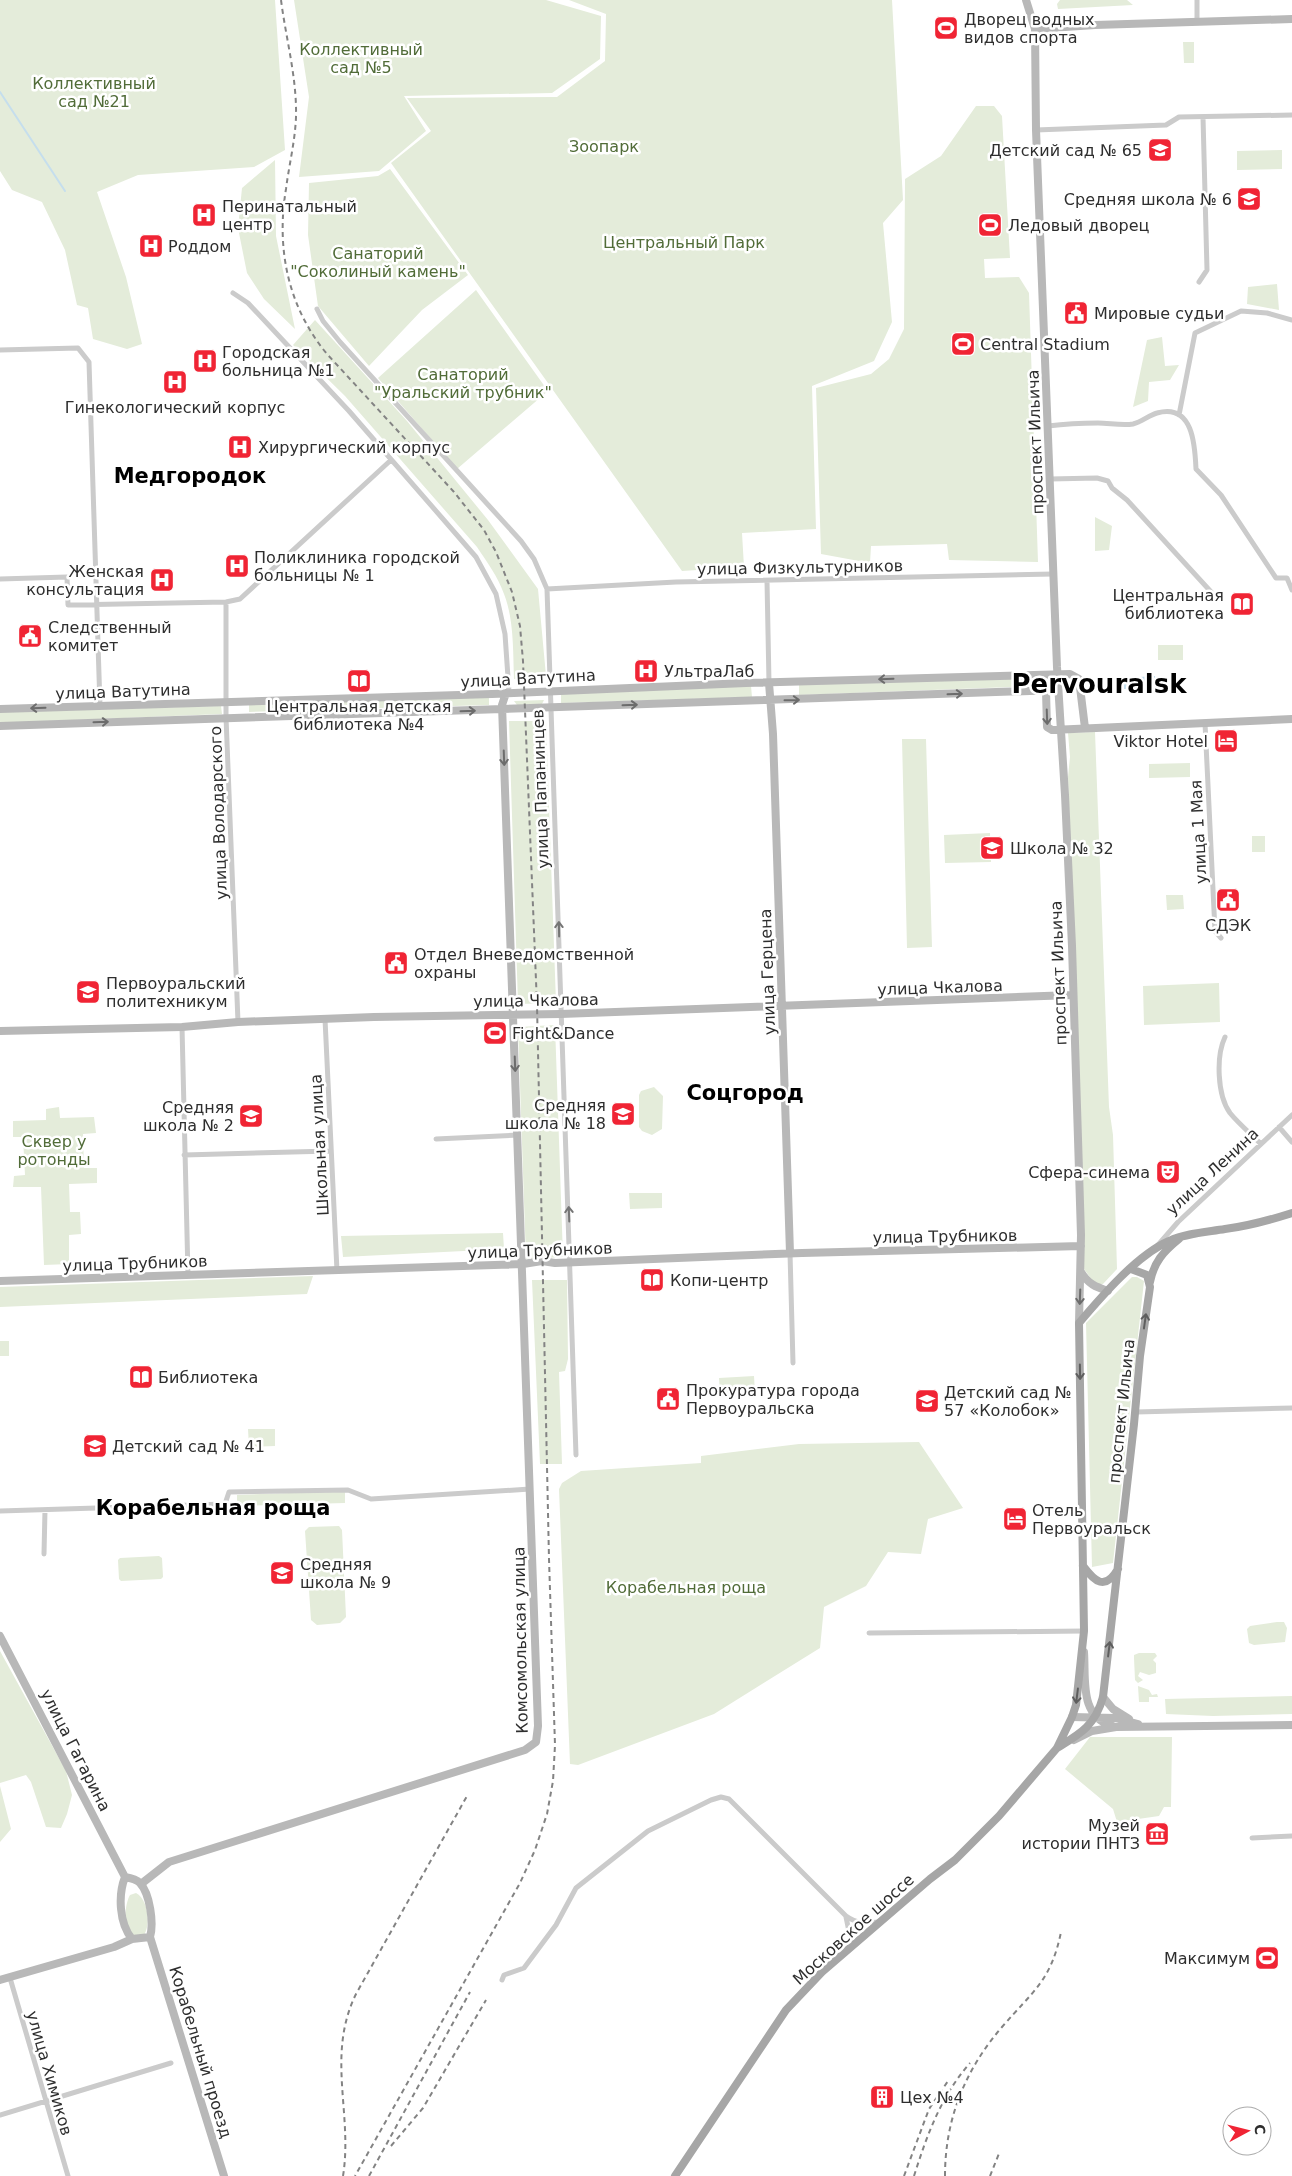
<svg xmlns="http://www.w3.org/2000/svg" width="1292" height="2176" font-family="'DejaVu Sans',sans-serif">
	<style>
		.green { fill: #e4ecda }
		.water { fill: #c5deed }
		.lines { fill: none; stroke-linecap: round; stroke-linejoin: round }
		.stream { stroke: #c5deed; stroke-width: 2 }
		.street { stroke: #cbcbcb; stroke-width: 5 }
		.secondary { stroke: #b8b8b8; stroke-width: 8 }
		.primary { stroke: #a6a6a6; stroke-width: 8 }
		.rail { stroke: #838383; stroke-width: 2; stroke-dasharray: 5 4; stroke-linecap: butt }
		.oneway { stroke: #6c6c6c }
		.oneway2 { stroke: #757575 }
		.oneway3 { stroke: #5e5e5e }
		.labels { text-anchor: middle; stroke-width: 5; stroke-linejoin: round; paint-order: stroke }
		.poi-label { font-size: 16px; fill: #2e2e2e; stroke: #fff; text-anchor: start }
		.park-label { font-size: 16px; fill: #516c38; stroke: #fff }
		.street-label { font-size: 16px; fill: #2e2e2e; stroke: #fff }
		.district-label { font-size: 21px; font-weight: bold; fill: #000; stroke: #fff }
		.town-label { font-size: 26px; font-weight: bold; fill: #000; stroke: #fff }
	</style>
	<rect width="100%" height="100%" fill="#fff"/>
	<!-- green -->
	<path class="green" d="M0,0h275l10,150 -31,17 -116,8 -41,17 29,85 16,67 -15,5 -34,-10 -5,-31 -11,-3 -12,-55 -23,-48 -30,-12 -12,-19z
		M294,0h252l55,16 -1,43 -48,34 -148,3 22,35 -47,40 -80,6 10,-80z
		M569,0h323l11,200 -20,23 9,99 -18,39 -62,25 4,143 -74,4 2,34 -62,4 -291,-408 40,-32 -24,-33 150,-1 48,-36 1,-47z
		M1060,0h67l6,5 -75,4 -1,-5z
		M1183,42h11v21h-10z
		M976,106h18l8,10 8,142 -26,1 1,19 34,-1 10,16 9,269 -89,-2 -2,-16 -76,2 -1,17 -49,-9 -5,-166 55,-14 18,-15 15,-30 1,-150 36,-23z
		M1282,150v19l-45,1v-19z
		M275,160l1,76 19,93 -31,-30 -17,-26 -9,-45 4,-40z
		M390,169l78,106 -46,35 -53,56 -51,-60 -10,-71 1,-52 69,-7z
		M1277,284l2,26 -32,-6 1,-17z
		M476,290l72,101 -91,78 -79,-91z
		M315,320l92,101 81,99 50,69 8,87 -32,3c-1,-27 0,-60 -10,-85 -6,-17 -17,-32 -27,-47l-132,-151 -52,-51z
		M1162,337l3,29 14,-1 -9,15 -21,2 -1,19 -15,6 14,-67z
		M1095,517l17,9 -3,24 -14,1z
		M1158,645h25v15h-25z
		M1038,677v9l-239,9v-11z
		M751,686l1,11 -191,6v-10z
		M489,696v9l-240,7v-9z
		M544,700l-2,4 -25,1 -3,-4z
		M221,706l1,8 -222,9v-11z
		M509,721h37l10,282 -38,1z
		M1095,732l14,375 4,28 4,134 -14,15h-8l-11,-15 -16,-492 2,-20 -2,-24z
		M902,739h24l6,208 -25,1z
		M1190,763v14l-41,1v-14z
		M990,833l1,29 -46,1 -1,-28z
		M1252,836h13v16h-13z
		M1166,895h17l1,14 -17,1z
		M1219,983l1,39 -76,3 -1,-39z
		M555,1025l8,232 -37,2 -8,-232z
		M654,1087l9,9 -1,33 -10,6 -10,-4 -3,-4v-32l2,-4z
		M59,1107l1,11 34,-1 2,16 -13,1 1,34h13v15l-28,1 1,28h10l1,22 -12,1v29l-25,1 -3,-78h-28l1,-11 11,-1 -2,-38h-10v-16l33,-1v-11z
		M629,1193h33v15l-32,1z
		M503,1233l1,16 -161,8 -2,-21z
		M313,1276l-6,18 -307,13v-20z
		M1132,1277h5l7,4 -31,282 -21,4 -6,-244z
		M532,1280h35l1,79 -3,12 -6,1 3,92h-22z
		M0,1341h9v15h-9z
		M754,1376l1,17 -35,2 -1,-17z
		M248,1429h27v17l-26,1z
		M919,1442l44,66 -35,11 -7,35 -33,-2 -22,34 -42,21 -4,41 -106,66 -136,51 -8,-1 -11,-275 3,-6 19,-12 120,-8v-7l98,-12z
		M345,1491v12l-108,3v-11z
		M339,1526l3,4 4,87 -6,6 -23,2 -6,-5 -6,-89 4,-4z
		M159,1556l3,2 1,19 -2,2 -40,2 -2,-2 -1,-19 2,-2z
		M1277,1622h7l3,6 -2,14 -31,3 -5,-2 -2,-14 3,-3z
		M0,1651l66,120 6,24 -5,19 -6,14 -15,-1 -15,-45 -5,-7 -26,8z
		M1139,1653h16l2,3 -4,4 3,3v10l-7,2 -9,-3 -2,4 5,4 -5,3 -3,-3 -1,-22v-3z
		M1138,1686l11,4 3,5 5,-1 1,3h-9v5h-10z
		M1292,1696v18l-79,2 -47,-2 -1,-15z
		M1090,1737h82l-1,70h-7l-5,9 -42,6 -4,-13 -48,-40z
		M0,1786l11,43 -11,13z
		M136,1893c12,6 15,31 8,42 -22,8 -21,-28 -14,-40z"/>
	<!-- water -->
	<path class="water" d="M1155,676v12l-31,1 -1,-11z"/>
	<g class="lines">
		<!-- stream -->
		<path class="stream" d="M0,92l65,99"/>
		<!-- street -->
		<path class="street" d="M1197,0v22
			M1036,130l130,-5 13,-8 113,-2
			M1199,282l8,-12 -4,-153
			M233,293l15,10 101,108 127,146 20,37 9,40 4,58
			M317,309l6,12 17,21 181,199 13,18 13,30 29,866
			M0,350l78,-2 11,14 11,344
			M1179,415l16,-82 46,-22 26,2 25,7
			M1048,426c16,-2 33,-3 50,-3 11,0 24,3 35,1 9,-2 16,-9 24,-11 36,-10 38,32 39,56l25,26 55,83h11l5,12
			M1050,479l47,-1 11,3 4,7 15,12 86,94
			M0,579l67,-2 1,28 158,-3 14,-3 151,-139
			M767,581l2,102
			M547,589l129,-7 377,-8
			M226,602v115l12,305
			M1205,723l10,208 6,7
			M325,1019l12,252
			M182,1027l6,248
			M1225,1037c-9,19 -8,58 5,76 9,11 21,21 31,31
			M1279,1127l13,15
			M436,1139l82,-4
			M184,1155l147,-4
			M1158,1245l20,-23 114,-107
			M790,1253l3,110
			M1136,1412l156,-4
			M0,1511l225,-7 4,-12 119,-2 23,9 159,-10
			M44,1554l1,-44
			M869,1633l215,-2
			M1252,1838l40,-2
			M846,1917l6,29
			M10,1978l58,198
			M502,1980l2,-5 20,-7 32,-43 20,-37 72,-57 63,-31 10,-3 8,2 117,117c11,8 21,7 34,6
			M0,2115l171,-52"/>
		<!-- secondary -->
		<path class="secondary" d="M1026,0l9,29 1,101 21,537 8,128 7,151 9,289 -2,88
			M1035,29l60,-4 197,-6
			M769,683l4,51 17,519
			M1046,691l1,36 5,3 240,-11
			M0,709l492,-15 254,-11 324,-9 9,5 6,49
			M0,726l1058,-36
			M0,1031l182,-4 56,-5 136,-5 187,-3 511,-19
			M1081,1272c7,12 15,15 27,19
			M0,1281l523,-17 19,-3 13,2 247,-10 279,-7
			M0,1636l125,241
			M1084,1652c2,28 -5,65 29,74
			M1103,1697l10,12 16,10
			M1072,1717l43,1 23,6
			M1074,1740l18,-9 24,-4 176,-2
			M125,1877c6,1 11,2 15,6 10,11 14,40 10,54l-18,2c-13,-16 -14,-44 -7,-62z
			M141,1884l28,-22 356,-112 11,-8 2,-16 -36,-1021 4,-12
			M150,1937l74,239
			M0,1980l114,-33 18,-8"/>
		<!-- primary -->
		<path class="primary" d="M1150,1282c4,-20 13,-30 29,-43
			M1083,1566c12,16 22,25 35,3
			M1057,1748c23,-14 38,-22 46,-51l31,-273 6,-68 10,-69 -3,-12 -16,-6
			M675,2176l111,-166 36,-38 108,-93 25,-19 44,-44 58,-68 15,-31 4,-12 8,-74 -5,-308c22,-26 58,-68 90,-82 17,-8 38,-9 56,-12 23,-3 45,-9 67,-16"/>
		<!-- rail -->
		<path class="rail" d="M281,0c5,39 16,78 15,117 -1,25 -7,48 -10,72 -10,60 2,118 41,165l127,138 30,38 12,22 16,40 8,34 3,35 14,344 12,554 6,186 -2,36 -6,33 -12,36 -15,33 -165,293
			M391,2146l32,-38 63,-108
			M343,2176c10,-62 -17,-121 13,-182l111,-198
			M369,2176l101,-184
			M904,2176l25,-67 19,-28
			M914,2176c13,-41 27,-80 56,-113
			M945,2176c0,-57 20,-106 57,-149 31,-36 49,-46 59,-95
			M990,2176l10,-25"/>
	</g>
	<!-- one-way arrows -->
	<defs><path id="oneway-shaft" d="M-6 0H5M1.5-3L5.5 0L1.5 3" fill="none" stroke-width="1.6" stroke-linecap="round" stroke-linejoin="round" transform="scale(1.25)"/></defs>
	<g class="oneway">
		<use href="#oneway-shaft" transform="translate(886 679) rotate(178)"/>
		<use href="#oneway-shaft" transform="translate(955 694) rotate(-2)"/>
		<use href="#oneway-shaft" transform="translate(792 700) rotate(-1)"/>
		<use href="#oneway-shaft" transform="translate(630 705) rotate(-2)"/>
		<use href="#oneway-shaft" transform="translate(38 708) rotate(178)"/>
		<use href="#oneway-shaft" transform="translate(468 711) rotate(-2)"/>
		<use href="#oneway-shaft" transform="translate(1047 717) rotate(88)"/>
		<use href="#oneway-shaft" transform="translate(101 722) rotate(-2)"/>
		<use href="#oneway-shaft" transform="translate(504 758) rotate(88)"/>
		<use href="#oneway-shaft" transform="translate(515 1064) rotate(88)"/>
		<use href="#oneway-shaft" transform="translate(1080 1297) rotate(92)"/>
	</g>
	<g class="oneway2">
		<use href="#oneway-shaft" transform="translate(559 929) rotate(-91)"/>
		<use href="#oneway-shaft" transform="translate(569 1214) rotate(-92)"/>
	</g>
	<g class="oneway3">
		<use href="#oneway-shaft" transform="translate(1145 1321) rotate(-82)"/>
		<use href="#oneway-shaft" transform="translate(1080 1372) rotate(89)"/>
		<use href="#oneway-shaft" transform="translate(1109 1649) rotate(-83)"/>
		<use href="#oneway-shaft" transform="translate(1077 1696) rotate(97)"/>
	</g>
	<!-- icons -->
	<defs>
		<symbol id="stadium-square" viewBox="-11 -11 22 22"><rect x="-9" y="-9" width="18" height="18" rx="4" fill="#f02434" stroke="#fff"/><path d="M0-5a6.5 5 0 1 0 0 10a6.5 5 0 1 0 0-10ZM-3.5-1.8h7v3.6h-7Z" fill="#fff"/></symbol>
		<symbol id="school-square" viewBox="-11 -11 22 22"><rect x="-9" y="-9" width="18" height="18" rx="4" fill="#f02434" stroke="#fff"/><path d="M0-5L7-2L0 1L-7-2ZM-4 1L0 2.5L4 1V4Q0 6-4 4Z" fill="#fff"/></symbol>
		<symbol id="hospital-square" viewBox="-11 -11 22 22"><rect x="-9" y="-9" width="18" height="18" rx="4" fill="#f02434" stroke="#fff"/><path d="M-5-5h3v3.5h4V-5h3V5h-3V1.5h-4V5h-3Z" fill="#fff"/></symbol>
		<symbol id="civic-square" viewBox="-11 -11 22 22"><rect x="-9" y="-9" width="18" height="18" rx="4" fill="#f02434" stroke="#fff"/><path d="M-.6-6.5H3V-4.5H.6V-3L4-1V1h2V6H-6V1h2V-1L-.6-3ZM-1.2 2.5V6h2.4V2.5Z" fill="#fff"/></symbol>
		<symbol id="library-square" viewBox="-11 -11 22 22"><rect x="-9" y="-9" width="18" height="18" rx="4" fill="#f02434" stroke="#fff"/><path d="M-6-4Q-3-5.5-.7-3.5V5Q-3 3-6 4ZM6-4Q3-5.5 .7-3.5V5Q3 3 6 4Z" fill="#fff"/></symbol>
		<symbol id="hotel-square" viewBox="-11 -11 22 22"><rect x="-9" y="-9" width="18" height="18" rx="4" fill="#f02434" stroke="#fff"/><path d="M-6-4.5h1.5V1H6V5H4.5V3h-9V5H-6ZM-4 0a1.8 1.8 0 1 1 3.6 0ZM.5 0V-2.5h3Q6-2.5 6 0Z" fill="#fff"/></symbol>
		<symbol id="university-square" viewBox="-11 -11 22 22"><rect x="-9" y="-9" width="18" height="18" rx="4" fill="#f02434" stroke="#fff"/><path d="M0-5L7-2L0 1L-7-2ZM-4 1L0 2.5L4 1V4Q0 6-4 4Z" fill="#fff"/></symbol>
		<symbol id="theatre-square" viewBox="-11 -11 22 22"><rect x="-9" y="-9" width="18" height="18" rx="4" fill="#f02434" stroke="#fff"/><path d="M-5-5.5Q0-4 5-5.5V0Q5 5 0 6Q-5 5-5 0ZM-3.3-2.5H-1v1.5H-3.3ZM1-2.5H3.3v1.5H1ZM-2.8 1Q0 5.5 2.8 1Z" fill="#fff"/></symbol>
		<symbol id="museum-square" viewBox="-11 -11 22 22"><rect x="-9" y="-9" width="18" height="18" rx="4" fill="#f02434" stroke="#fff"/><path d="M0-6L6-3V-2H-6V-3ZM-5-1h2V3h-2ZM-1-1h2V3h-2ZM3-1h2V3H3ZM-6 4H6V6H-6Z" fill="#fff"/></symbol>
		<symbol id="building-square" viewBox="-11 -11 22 22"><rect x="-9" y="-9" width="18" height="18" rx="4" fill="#f02434" stroke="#fff"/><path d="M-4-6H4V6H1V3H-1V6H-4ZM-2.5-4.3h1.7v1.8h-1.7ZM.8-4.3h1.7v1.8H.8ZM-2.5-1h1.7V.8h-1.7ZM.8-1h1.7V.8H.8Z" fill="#fff"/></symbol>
	</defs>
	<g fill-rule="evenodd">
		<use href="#stadium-square" x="932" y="14" width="28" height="28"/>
		<use href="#school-square" x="1146" y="136" width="28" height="28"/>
		<use href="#school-square" x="1235" y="185" width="28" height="28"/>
		<use href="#hospital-square" x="190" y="201" width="28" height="28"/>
		<use href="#stadium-square" x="976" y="211" width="28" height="28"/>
		<use href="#hospital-square" x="137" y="232" width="28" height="28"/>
		<use href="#civic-square" x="1062" y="299" width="28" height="28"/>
		<use href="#stadium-square" x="949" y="330" width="28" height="28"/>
		<use href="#hospital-square" x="191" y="347" width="28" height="28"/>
		<use href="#hospital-square" x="161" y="368" width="28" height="28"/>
		<use href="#hospital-square" x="226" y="433" width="28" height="28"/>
		<use href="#hospital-square" x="223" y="552" width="28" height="28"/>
		<use href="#hospital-square" x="148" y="566" width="28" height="28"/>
		<use href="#library-square" x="1228" y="590" width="28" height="28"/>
		<use href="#civic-square" x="16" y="622" width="28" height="28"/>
		<use href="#hospital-square" x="632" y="657" width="28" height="28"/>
		<use href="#library-square" x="345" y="667" width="28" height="28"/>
		<use href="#hotel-square" x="1212" y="727" width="28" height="28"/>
		<use href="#school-square" x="978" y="834" width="28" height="28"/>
		<use href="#civic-square" x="1214" y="886" width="28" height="28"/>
		<use href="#civic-square" x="382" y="949" width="28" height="28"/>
		<use href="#university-square" x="74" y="978" width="28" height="28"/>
		<use href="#stadium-square" x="481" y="1019" width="28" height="28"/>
		<use href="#school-square" x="609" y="1100" width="28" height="28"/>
		<use href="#school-square" x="237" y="1102" width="28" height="28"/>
		<use href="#theatre-square" x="1154" y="1158" width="28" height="28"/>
		<use href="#library-square" x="638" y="1266" width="28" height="28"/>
		<use href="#library-square" x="127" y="1363" width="28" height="28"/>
		<use href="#civic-square" x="654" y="1385" width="28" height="28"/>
		<use href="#school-square" x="913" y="1387" width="28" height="28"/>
		<use href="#school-square" x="81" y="1432" width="28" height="28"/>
		<use href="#hotel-square" x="1001" y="1505" width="28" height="28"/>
		<use href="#school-square" x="268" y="1559" width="28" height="28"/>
		<use href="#museum-square" x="1143" y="1820" width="28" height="28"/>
		<use href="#stadium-square" x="1253" y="1944" width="28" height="28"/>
		<use href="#building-square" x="868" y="2083" width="28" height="28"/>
	</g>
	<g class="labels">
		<!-- poi labels -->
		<g class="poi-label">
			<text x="964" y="25">Дворец водных<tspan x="964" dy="18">видов спорта</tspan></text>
			<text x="1142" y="156" text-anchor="end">Детский сад № 65</text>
			<text x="1232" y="205" text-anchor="end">Средняя школа № 6</text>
			<text x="222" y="212">Перинатальный<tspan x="222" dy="18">центр</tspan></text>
			<text x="1008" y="231">Ледовый дворец</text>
			<text x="168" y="252">Роддом</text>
			<text x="1094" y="319">Мировые судьи</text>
			<text x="980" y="350">Central Stadium</text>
			<text x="222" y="358">Городская<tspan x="222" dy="18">больница №1</tspan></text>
			<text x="175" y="413" text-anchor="middle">Гинекологический корпус</text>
			<text x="258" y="453">Хирургический корпус</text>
			<text x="254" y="563">Поликлиника городской<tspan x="254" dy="18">больницы № 1</tspan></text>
			<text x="144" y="577" text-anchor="end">Женская<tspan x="144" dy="18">консультация</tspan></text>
			<text x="1224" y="601" text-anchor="end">Центральная<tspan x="1224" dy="18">библиотека</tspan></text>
			<text x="48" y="633">Следственный<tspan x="48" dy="18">комитет</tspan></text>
			<text x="664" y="677">УльтраЛаб</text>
			<text x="359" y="712" text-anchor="middle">Центральная детская<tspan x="359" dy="18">библиотека №4</tspan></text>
			<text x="1208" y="747" text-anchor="end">Viktor Hotel</text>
			<text x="1010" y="854">Школа № 32</text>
			<text x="1228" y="931" text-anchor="middle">СДЭК</text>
			<text x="414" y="960">Отдел Вневедомственной<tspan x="414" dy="18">охраны</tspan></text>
			<text x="106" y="989">Первоуральский<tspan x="106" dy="18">политехникум</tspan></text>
			<text x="512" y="1039">Fight&amp;Dance</text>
			<text x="606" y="1111" text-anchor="end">Средняя<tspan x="606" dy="18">школа № 18</tspan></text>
			<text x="234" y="1113" text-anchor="end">Средняя<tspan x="234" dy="18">школа № 2</tspan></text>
			<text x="1150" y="1178" text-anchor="end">Сфера-синема</text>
			<text x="670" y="1286">Копи-центр</text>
			<text x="158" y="1383">Библиотека</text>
			<text x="686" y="1396">Прокуратура города<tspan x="686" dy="18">Первоуральска</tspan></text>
			<text x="944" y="1398">Детский сад №<tspan x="944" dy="18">57 «Колобок»</tspan></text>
			<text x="112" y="1452">Детский сад № 41</text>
			<text x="1032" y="1516">Отель<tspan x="1032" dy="18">Первоуральск</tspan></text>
			<text x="300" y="1570">Средняя<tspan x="300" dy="18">школа № 9</tspan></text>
			<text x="1140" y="1831" text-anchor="end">Музей<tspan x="1140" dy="18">истории ПНТЗ</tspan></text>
			<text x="1250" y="1964" text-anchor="end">Максимум</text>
			<text x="900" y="2103">Цех №4</text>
		</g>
		<!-- park labels -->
		<g class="park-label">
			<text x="361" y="55">Коллективный<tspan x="361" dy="18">сад №5</tspan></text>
			<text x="94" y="89">Коллективный<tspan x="94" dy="18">сад №21</tspan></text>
			<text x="604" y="152">Зоопарк</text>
			<text x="684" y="248">Центральный Парк</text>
			<text x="378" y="259">Санаторий<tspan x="378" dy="18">"Соколиный камень"</tspan></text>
			<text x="463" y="380">Санаторий<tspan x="463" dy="18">"Уральский трубник"</tspan></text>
			<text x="54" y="1147">Сквер у<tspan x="54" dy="18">ротонды</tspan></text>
			<text x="686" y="1593">Корабельная роща</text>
		</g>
		<!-- street labels -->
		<g class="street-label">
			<text transform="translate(1035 442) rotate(-92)" y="6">проспект Ильича</text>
			<text transform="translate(800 567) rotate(-1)" y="6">улица Физкультурников</text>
			<text transform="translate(528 678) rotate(-3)" y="6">улица Ватутина</text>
			<text transform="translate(123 691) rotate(-2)" y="6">улица Ватутина</text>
			<text transform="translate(540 789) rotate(-92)" y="6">улица Папанинцев</text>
			<text transform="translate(218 813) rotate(-92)" y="6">улица Володарского</text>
			<text transform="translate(1198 832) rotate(-93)" y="6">улица 1 Мая</text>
			<text transform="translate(767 972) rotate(-92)" y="6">улица Герцена</text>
			<text transform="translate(1058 973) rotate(-92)" y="6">проспект Ильича</text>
			<text transform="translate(940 987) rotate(-2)" y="6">улица Чкалова</text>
			<text transform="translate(536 1000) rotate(-1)" y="6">улица Чкалова</text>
			<text transform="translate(319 1145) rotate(-93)" y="6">Школьная улица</text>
			<text transform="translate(1212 1171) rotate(-43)" y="6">улица Ленина</text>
			<text transform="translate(945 1236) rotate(-1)" y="6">улица Трубников</text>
			<text transform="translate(540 1250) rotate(-2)" y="6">улица Трубников</text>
			<text transform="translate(135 1263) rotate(-2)" y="6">улица Трубников</text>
			<text transform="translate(1121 1411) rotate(-84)" y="6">проспект Ильича</text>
			<text transform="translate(520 1640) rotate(-91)" y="6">Комсомольская улица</text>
			<text transform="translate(76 1750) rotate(63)" y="6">улица Гагарина</text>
			<text transform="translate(853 1929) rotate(-42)" y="6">Московское шоссе</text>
			<text transform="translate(201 2052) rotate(73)" y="6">Корабельный проезд</text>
			<text transform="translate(50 2073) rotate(74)" y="6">улица Химиков</text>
		</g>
		<!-- district labels -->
		<g class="district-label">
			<text x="190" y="483">Медгородок</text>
			<text x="745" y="1100">Соцгород</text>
			<text x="213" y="1515">Корабельная роща</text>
		</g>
		<!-- town labels -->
		<g class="town-label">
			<text x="1099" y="693">Pervouralsk</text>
		</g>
	</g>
	<!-- north arrow -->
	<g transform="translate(1247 2131) rotate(83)"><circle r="24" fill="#ffffff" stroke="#ababab"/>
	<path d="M0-4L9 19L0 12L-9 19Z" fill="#f02434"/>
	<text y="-8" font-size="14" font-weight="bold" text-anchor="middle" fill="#2e2e2e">С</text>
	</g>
</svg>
